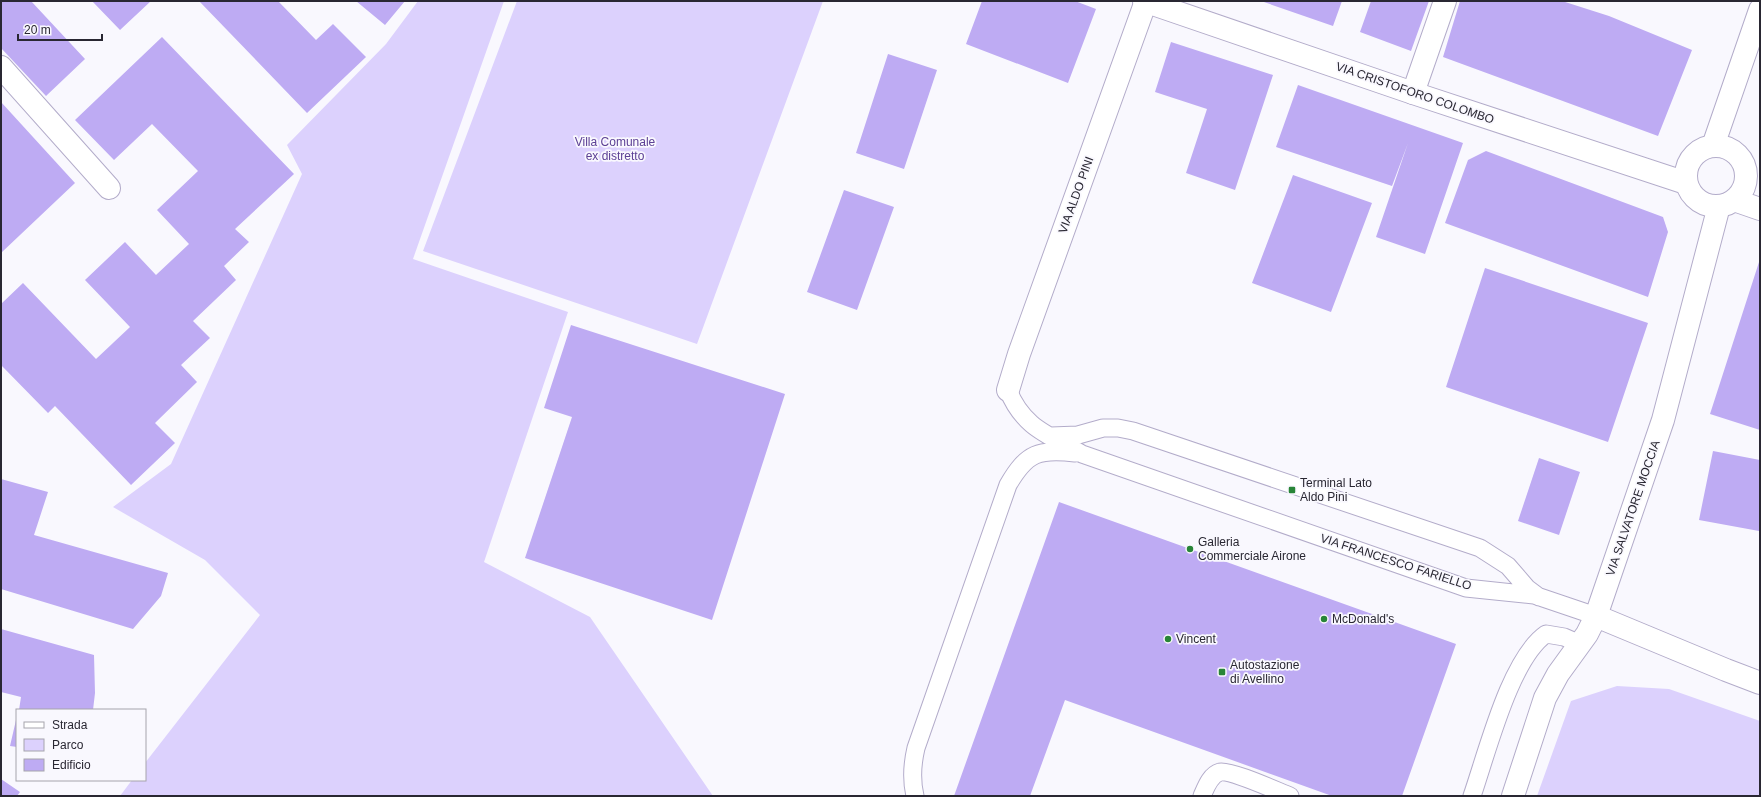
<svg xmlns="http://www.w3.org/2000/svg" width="1761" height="797" font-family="Helvetica,sans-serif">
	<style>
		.green { fill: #dcd1fd }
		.building { fill: #beabf3 }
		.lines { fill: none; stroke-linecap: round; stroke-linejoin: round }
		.lane-casing { stroke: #b3acca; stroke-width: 19 }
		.street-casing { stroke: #b3acca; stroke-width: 24 }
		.secondary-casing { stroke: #b3acca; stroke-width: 24 }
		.lane { stroke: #fff; stroke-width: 17 }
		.street { stroke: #fff; stroke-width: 22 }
		.secondary { stroke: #fff; stroke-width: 22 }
		.poi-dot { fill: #288537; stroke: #f9f8fe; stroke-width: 1.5 }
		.labels { text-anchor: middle; stroke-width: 3.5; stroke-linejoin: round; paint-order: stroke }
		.street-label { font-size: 12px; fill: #292732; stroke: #f9f8fe }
		.park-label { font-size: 12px; fill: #5d4195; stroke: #f9f8fe }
		.poi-label { font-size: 12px; fill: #292732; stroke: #f9f8fe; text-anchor: start }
	</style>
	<rect width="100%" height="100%" fill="#f9f8fe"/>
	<!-- green -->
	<path class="green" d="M418,1h86l-91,258 155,53 -84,250 106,55 123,179h-593l12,-16h13v-17l115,-148 -55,-55 -92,-53 58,-43 131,-290 -15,-29 99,-101z
		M517,1h306l-126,343 -274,-93z
		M1617,686l52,3 91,32v75h-223l34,-95z"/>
	<!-- building -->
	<path class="building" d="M1,1h30l54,58 -39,37 -45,-48z
		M92,1h59l-31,29z
		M199,1h79l38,39 17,-16 33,33 -59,56z
		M356,1h49l-20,24z
		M982,1h93l21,8 -28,74 -102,-39z
		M1261,1h81l-9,25z
		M1371,1h58l-18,50 -51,-19z
		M1460,1h102l47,15 83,34 -34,86 -215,-79z
		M162,37l132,137 -59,55 14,13 -25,24 12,14 -43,41 17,17 -29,27 16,17 -42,41 20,20 -44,42 -76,-79 -7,7 -47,-48v-61l22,-21 73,76 34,-32 -45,-47 40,-38 31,33 33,-31 -32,-34 41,-39 -46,-47 -38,36 -39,-40z
		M1171,42l102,33 -38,115 -49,-17 21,-64 -52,-17z
		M888,54l49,16 -33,99 -48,-16z
		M1298,85l165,58 -38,111 -49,-17 32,-94 -16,43 -116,-39z
		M1,102l74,81 -74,70z
		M1486,151l177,66 5,15 -20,65 -203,-74 23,-63z
		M1293,175l79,28 -41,109 -79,-29z
		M844,190l50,17 -37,103 -50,-18z
		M1760,259v171l-50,-16z
		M1485,268l163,55 -40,119 -162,-55z
		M571,325l214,69 -73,226 -187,-62 47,-141 -28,-9z
		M1713,451l47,9 -1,71 -60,-11z
		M1539,458l41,14 -21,63 -41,-14z
		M1,479l47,13 -14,43 134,38 -7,23 -28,33 -132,-40z
		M1059,502l397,142 -54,152h-70l-267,-96 -35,96h-76z
		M1,629l93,26 1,38 -2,17h-74l2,-13 -20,-5z
		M16,720h1v27l-7,-1z
		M1,779l19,13 -3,4h-16z"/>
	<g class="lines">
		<defs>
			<path id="lane" d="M1008,390c15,38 41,45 74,64l384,134 68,7 62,21
				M1051,436l27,-1 25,-7h15l15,3 347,117 28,18 19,22 12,9
				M915,796c-4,-17 -3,-31 1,-48l92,-263c19,-33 31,-36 67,-32
				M1202,796c4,-9 8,-21 18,-24 11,-2 57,19 70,24
				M1472,796c15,-43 38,-137 74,-162l18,3 16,7"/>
			<path id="street" d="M1,67l108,121
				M1413,93l32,-92
				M1008,390l11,-36 127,-353
				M1596,616l130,54 34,13
				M1513,796l32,-98 13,-24 29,-40 9,-18 67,-196 56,-214"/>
			<path id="secondary" d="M1144,1l269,92 273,90
				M1686 176a30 30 0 1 1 60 0a30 30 0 1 1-60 0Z
				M1713,146l47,-136
				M1734,200l26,9"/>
		</defs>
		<!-- lane casing -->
		<use href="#lane" class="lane-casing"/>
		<!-- street casing -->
		<use href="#street" class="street-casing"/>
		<!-- secondary casing -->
		<use href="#secondary" class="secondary-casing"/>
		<!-- lane -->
		<use href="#lane" class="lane"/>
		<!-- street -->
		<use href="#street" class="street"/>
		<!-- secondary -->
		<use href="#secondary" class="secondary"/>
	</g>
	<!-- markers -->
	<g class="poi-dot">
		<rect x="1288" y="486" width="8" height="8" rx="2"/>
		<circle cx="1190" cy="549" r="4"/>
		<circle cx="1324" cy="619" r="4"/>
		<circle cx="1168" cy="639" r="4"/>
		<rect x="1218" y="668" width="8" height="8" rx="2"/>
	</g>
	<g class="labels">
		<!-- street labels -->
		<g class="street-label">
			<text transform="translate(1415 93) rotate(19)" y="4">VIA CRISTOFORO COLOMBO</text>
			<text transform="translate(1076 195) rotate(-70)" y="4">VIA ALDO PINI</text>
			<text transform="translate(1633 508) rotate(-71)" y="4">VIA SALVATORE MOCCIA</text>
			<text transform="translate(1396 562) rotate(18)" y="4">VIA FRANCESCO FARIELLO</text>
		</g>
		<!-- park labels -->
		<g class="park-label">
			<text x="615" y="146">Villa Comunale<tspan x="615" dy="14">ex distretto</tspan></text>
		</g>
		<!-- poi labels -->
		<g class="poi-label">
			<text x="1300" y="487">Terminal Lato<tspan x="1300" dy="14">Aldo Pini</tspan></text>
			<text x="1198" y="546">Galleria<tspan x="1198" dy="14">Commerciale Airone</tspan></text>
			<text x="1332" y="623">McDonald's</text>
			<text x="1176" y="643">Vincent</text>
			<text x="1230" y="669">Autostazione<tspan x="1230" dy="14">di Avellino</tspan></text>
		</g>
	</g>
	<!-- border -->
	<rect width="1761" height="797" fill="none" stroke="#292732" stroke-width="4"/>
	<!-- legend -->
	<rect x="16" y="709" width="130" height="72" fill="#f9f8fe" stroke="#a6a4ac"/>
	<rect x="24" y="722" width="20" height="6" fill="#ffffff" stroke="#a6a4ac"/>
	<text x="52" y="729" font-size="12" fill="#292732">Strada</text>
	<rect x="24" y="739" width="20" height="12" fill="#dcd1fd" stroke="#a6a4ac"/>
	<text x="52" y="749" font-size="12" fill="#292732">Parco</text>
	<rect x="24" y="759" width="20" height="12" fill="#beabf3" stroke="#a6a4ac"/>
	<text x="52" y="769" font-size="12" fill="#292732">Edificio</text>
	<!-- scale -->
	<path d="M18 34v6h84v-6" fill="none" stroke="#292732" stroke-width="2"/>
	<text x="24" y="34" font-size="12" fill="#292732" stroke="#f9f8fe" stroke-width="3" paint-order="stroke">20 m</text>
</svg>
